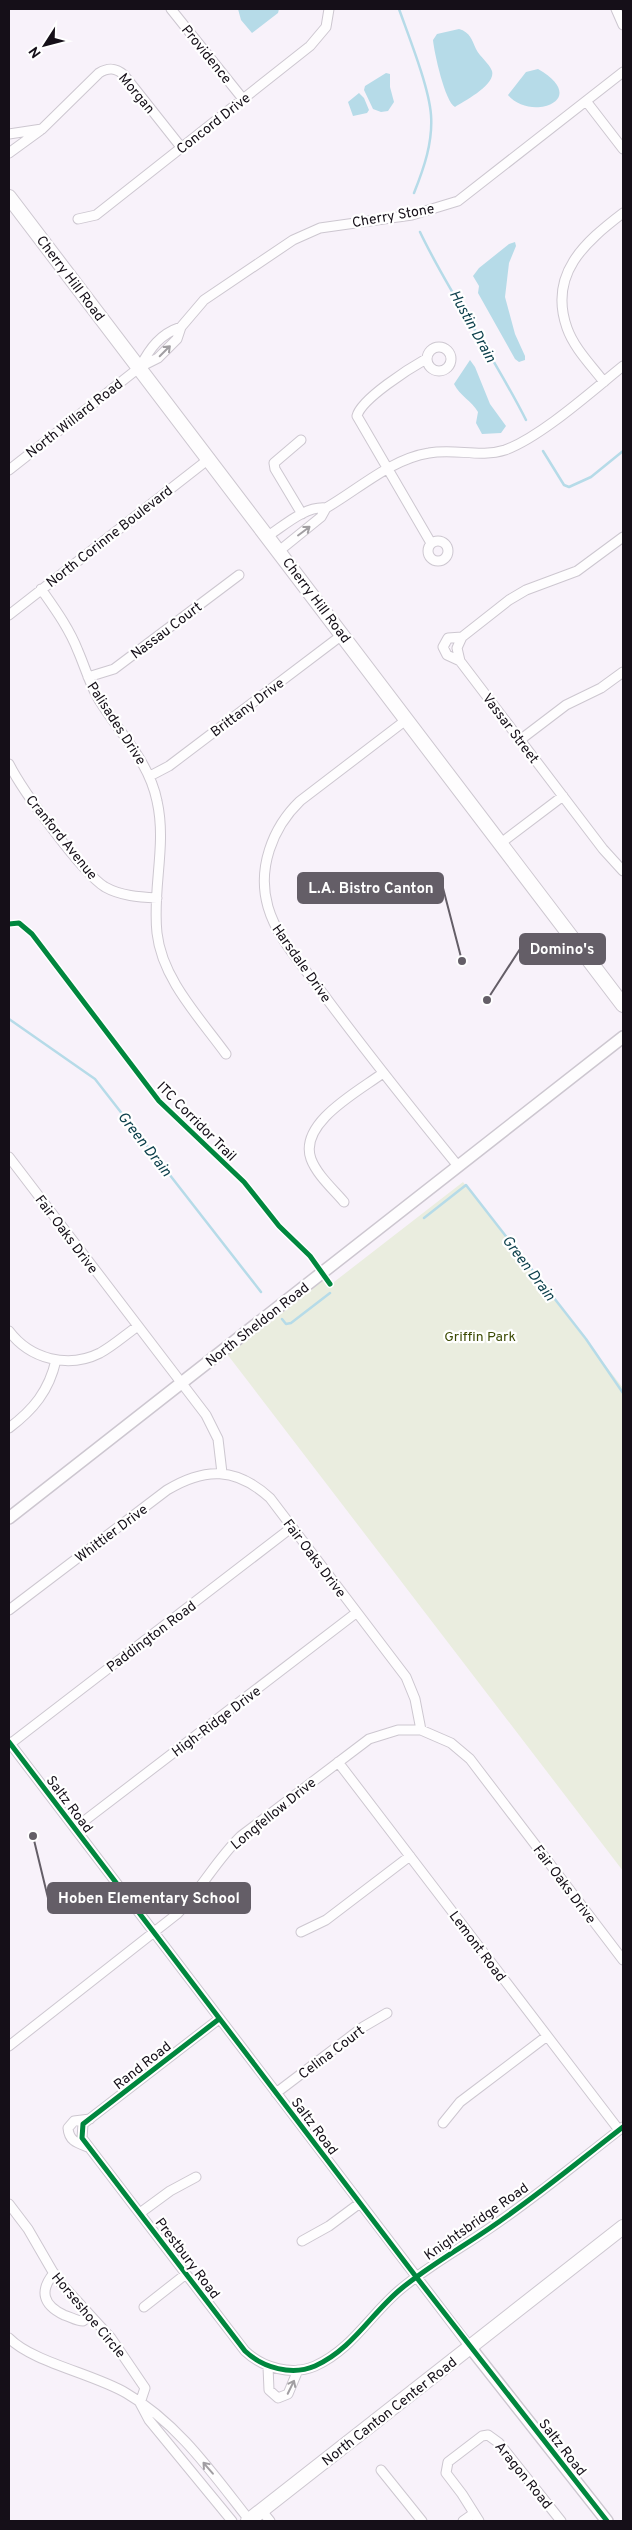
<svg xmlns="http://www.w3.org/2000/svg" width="632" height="2530" font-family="Overpass,sans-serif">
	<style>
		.green { fill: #eaeddf }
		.water { fill: #b6dbe8 }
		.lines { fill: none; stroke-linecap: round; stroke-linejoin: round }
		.stream { stroke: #b6dbe8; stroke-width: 2.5 }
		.minor-casing { stroke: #cdc7d0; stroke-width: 11 }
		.tertiary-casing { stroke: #cdc7d0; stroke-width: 14 }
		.secondary-casing { stroke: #cdc7d0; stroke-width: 16 }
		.minor { stroke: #fefdfe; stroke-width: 9 }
		.tertiary { stroke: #fefdfe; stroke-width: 11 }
		.secondary { stroke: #fefdfe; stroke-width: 14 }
		.cycleway-casing { stroke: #fff; stroke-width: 8 }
		.cycleway { stroke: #00873e; stroke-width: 5 }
		.oneway { stroke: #a19ea2 }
		.labels { text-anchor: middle; stroke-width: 4.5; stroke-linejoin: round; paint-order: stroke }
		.street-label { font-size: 14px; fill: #150f18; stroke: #fff }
		.park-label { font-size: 14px; fill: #3c4b04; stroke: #fff }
		.water-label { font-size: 15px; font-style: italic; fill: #0d404c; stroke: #fff }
		.leader { fill: none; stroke: #645e67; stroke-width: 2 }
		.callout-dot { fill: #645e67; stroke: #fff; stroke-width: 2 }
		.callout { fill: #645e67; stroke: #645e67; stroke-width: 2 }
		.callout-label { font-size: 15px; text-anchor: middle; font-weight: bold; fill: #fff }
	</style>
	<rect width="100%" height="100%" fill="#f8f2fa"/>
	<!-- green -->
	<path class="green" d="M463,1182l160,206v483l-396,-517 97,-75 5,6 5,-3z"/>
	<!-- water -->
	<path class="water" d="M238,9h41l-1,4 -26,20 -11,-13z
		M459,29c11,3 13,11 17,20 4,8 13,14 16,22 4,14 -28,30 -37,36 -10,-5 -21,-55 -22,-67l4,-6z
		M538,69c54,31 -8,53 -30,26l18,-23z
		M386,73l4,1v13l4,15 -6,9 -7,1 -8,-3 -9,-19 1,-4z
		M359,93l5,5 5,12 -2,3 -14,3 -5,-14z
		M515,242l1,4 -7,17 -4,34 10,37 10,22v4l-6,2 -4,-3 -37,-66 1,-7 -6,-10 6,-8 30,-24z
		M470,360l5,7 15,37 16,22 -5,7 -19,1 -6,-11 2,-11c-6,-11 -18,-16 -24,-28z"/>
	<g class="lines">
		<!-- stream -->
		<path class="stream" d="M399,9c10,28 30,78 32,106 2,27 -7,53 -17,78
			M420,232c31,65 74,124 106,188
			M543,451l21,34 5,2 22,-10 32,-26
			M9,1019l86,60 166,213
			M424,1218l42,-33 120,154 37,54
			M282,1319l4,5 5,-1 39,-30"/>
		<defs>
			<path id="minor" d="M171,9l72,90
				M616,9l7,16
				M586,101l37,48
				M9,134l33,-5
				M9,153l33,-24 57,-56c10,-6 17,-5 25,2l57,72
				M78,219l18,-4 214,-169 16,-19 3,-18
				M427 359a12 12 0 1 1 24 0a12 12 0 1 1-24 0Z
				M426,359c-16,9 -65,40 -69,57l74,127
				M140,367c10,-19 20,-33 41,-40
				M604,382c-13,-17 -30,-34 -37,-54 -19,-54 18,-86 56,-115
				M301,440l-27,23 1,6 27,45
				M9,470l131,-103 18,-9 19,-19 4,-12 23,-27 89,-60 27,-12 92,-13 46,-14 165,-129
				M268,536c17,-11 37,-30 58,-28
				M623,537l-46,34 -51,19 -17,10 -47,37 -5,11 3,13 143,188 20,22
				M428 551a10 10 0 1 1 20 0a10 10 0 1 1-20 0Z
				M279,551l42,-34 5,-9c33,-19 65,-49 103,-55 26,-5 51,5 76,-3 36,-13 88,-60 118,-84
				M41,589c14,20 28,39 37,62 7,16 12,34 21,49 21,34 50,61 58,101 10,44 -5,88 0,132 5,46 43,85 69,121
				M9,615l201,-157
				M460,661l-13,-6 -4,-8 5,-9 14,-1
				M88,677l26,-8 125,-94
				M406,720l-106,81c-28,27 -43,68 -32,106 9,31 32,55 50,80 45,61 92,120 140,179
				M520,740l46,-35 35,-17 22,-16
				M9,764c13,26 73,109 96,123 16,9 34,10 52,11
				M150,776l19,-10 173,-131
				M501,843l62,-47
				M9,1157l197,258 12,24 4,34
				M344,1202c-11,-13 -27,-27 -33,-43 -13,-36 48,-68 72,-86
				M9,1331c21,28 59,38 91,22 13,-7 25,-18 38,-27
				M9,1428c24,-18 40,-37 47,-68
				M9,1610l158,-120c38,-23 69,-23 103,8l136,179 9,22 6,31 30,13 19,16 153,201
				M9,1742l461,605
				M10,1744l281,-216
				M338,1762l281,368
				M75,1828l281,-215
				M301,1932l25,-12 84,-64
				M219,2019l-136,105 -1,14 163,213c18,17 47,25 70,15 38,-17 57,-54 87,-78 28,-23 59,-40 88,-60 46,-31 89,-67 133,-101
				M9,2046l168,-132c24,-24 39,-54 64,-78l128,-97 29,-9h23
				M276,2093l87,-66 24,-14
				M443,2123l17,-21 87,-66
				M88,2147c-11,-4 -19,-6 -20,-19l6,-7 16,-2
				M9,2204l19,25 29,50 54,59 34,50 -5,15 9,17 83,101
				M140,2213l30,-22 26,-14
				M302,2241l27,-15 31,-23
				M54,2273c-15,18 -11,32 10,42 7,2 12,6 19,6l6,-5
				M144,2307l42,-33
				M9,2338c23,24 85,36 117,55 52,30 87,81 124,128
				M268,2367l1,23 9,8 10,-4 10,-24
				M381,2470l41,51
				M262,2511l8,10
				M463,2521l10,-7
				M479,2521l-17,-27 -16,-21 2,-11 34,-26 6,-1 11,8 62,78"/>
			<path id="tertiary" d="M9,1518l614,-481
				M470,2347l137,174"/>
			<path id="secondary" d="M9,197l614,808
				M248,2521l375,-294"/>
		</defs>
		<!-- minor casing -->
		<use href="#minor" class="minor-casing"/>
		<!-- tertiary casing -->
		<use href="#tertiary" class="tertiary-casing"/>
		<!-- secondary casing -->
		<use href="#secondary" class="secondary-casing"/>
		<!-- minor -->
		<use href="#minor" class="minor"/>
		<!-- tertiary -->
		<use href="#tertiary" class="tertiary"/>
		<!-- secondary -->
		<use href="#secondary" class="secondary"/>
		<defs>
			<path id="cycleway" d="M9,924l10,-1 13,11 127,167 85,81 35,44 31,30 20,28
				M9,1742l408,536 190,243
				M219,2019l-136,105 -1,14 163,213c18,17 47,25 70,15 38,-17 57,-54 87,-78 28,-23 59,-40 88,-60 46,-31 89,-67 133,-101"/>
		</defs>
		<!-- cycleway casing -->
		<use href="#cycleway" class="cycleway-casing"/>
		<!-- cycleway -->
		<use href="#cycleway" class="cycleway"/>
	</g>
	<!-- one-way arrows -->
	<defs><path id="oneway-shaft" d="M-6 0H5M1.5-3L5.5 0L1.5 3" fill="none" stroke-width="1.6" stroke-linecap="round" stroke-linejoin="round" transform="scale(1.25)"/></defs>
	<g class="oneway">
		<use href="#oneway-shaft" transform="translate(165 351) rotate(-45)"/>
		<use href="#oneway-shaft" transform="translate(304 531) rotate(-37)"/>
		<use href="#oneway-shaft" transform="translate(291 2387) rotate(-64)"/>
		<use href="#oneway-shaft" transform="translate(208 2468) rotate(-131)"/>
	</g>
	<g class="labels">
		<!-- street labels -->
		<g class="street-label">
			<text transform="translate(207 54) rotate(51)" y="5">Providence</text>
			<text transform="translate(137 93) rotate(50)" y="5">Morgan</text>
			<text transform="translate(213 123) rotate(-38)" y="5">Concord Drive</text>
			<text transform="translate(393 215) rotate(-10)" y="5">Cherry Stone</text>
			<text transform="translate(71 278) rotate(53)" y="5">Cherry Hill Road</text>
			<text transform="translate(74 418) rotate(-38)" y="5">North Willard Road</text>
			<text transform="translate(109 536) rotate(-38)" y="5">North Corinne Boulevard</text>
			<text transform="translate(317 600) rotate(53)" y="5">Cherry Hill Road</text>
			<text transform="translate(166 630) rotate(-37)" y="5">Nassau Court</text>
			<text transform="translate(247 707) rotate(-37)" y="5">Brittany Drive</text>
			<text transform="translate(117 723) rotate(57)" y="5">Palisades Drive</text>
			<text transform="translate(511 728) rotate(53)" y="5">Vassar Street</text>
			<text transform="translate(62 837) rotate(51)" y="5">Cranford Avenue</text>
			<text transform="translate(302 963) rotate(55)" y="5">Harsdale Drive</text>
			<text transform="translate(197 1121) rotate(45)" y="5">ITC Corridor Trail</text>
			<text transform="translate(67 1234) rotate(53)" y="5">Fair Oaks Drive</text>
			<text transform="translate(257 1324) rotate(-38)" y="5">North Sheldon Road</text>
			<text transform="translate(111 1533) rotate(-37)" y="5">Whittier Drive</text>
			<text transform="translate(315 1558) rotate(53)" y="5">Fair Oaks Drive</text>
			<text transform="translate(151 1636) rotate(-37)" y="5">Paddington Road</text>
			<text transform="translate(216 1721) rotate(-37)" y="5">High-Ridge Drive</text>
			<text transform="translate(70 1804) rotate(53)" y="5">Saltz Road</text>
			<text transform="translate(273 1813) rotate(-39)" y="5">Longfellow Drive</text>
			<text transform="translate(565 1884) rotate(53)" y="5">Fair Oaks Drive</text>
			<text transform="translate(478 1946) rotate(53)" y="5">Lemont Road</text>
			<text transform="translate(331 2052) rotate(-37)" y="5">Celina Court</text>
			<text transform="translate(142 2065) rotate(-38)" y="5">Rand Road</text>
			<text transform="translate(315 2126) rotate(53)" y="5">Saltz Road</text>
			<text transform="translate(476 2221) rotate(-35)" y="5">Knightsbridge Road</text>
			<text transform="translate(188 2258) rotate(53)" y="5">Prestbury Road</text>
			<text transform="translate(89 2315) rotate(50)" y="5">Horseshoe Circle</text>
			<text transform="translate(389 2411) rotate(-38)" y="5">North Canton Center Road</text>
			<text transform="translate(563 2447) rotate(52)" y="5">Saltz Road</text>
			<text transform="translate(524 2475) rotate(51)" y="5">Aragon Road</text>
		</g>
		<!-- park labels -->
		<g class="park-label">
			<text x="480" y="1341">Griffin Park</text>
		</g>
		<!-- water labels -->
		<g class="water-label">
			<text transform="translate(473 326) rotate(61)" y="5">Hustin Drain</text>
			<text transform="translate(145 1144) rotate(52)" y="5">Green Drain</text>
			<text transform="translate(529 1268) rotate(53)" y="5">Green Drain</text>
		</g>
	</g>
	<!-- callouts -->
	<path class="leader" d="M462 961L443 888M487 1000L520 949M33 1836L48 1898"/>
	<g class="callout-dot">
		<circle cx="462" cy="961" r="5"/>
		<circle cx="487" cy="1000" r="5"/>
		<circle cx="33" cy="1836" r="5"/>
	</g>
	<g class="callout">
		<rect x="298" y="873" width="145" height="30" rx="5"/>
		<rect x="520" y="934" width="85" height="30" rx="5"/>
		<rect x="48" y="1883" width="202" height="30" rx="5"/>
	</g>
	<g class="callout-label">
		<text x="371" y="893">L.A. Bistro Canton</text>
		<text x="562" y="954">Domino's</text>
		<text x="149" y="1903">Hoben Elementary School</text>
	</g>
	<!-- border -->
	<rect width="632" height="2530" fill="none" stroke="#150f18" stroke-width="20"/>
	<!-- north arrow -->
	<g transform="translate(45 45) rotate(234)" stroke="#ffffff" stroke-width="4" paint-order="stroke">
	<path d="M0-4L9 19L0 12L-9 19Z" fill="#150f18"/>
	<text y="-8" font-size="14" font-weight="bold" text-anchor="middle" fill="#150f18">N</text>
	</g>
</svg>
